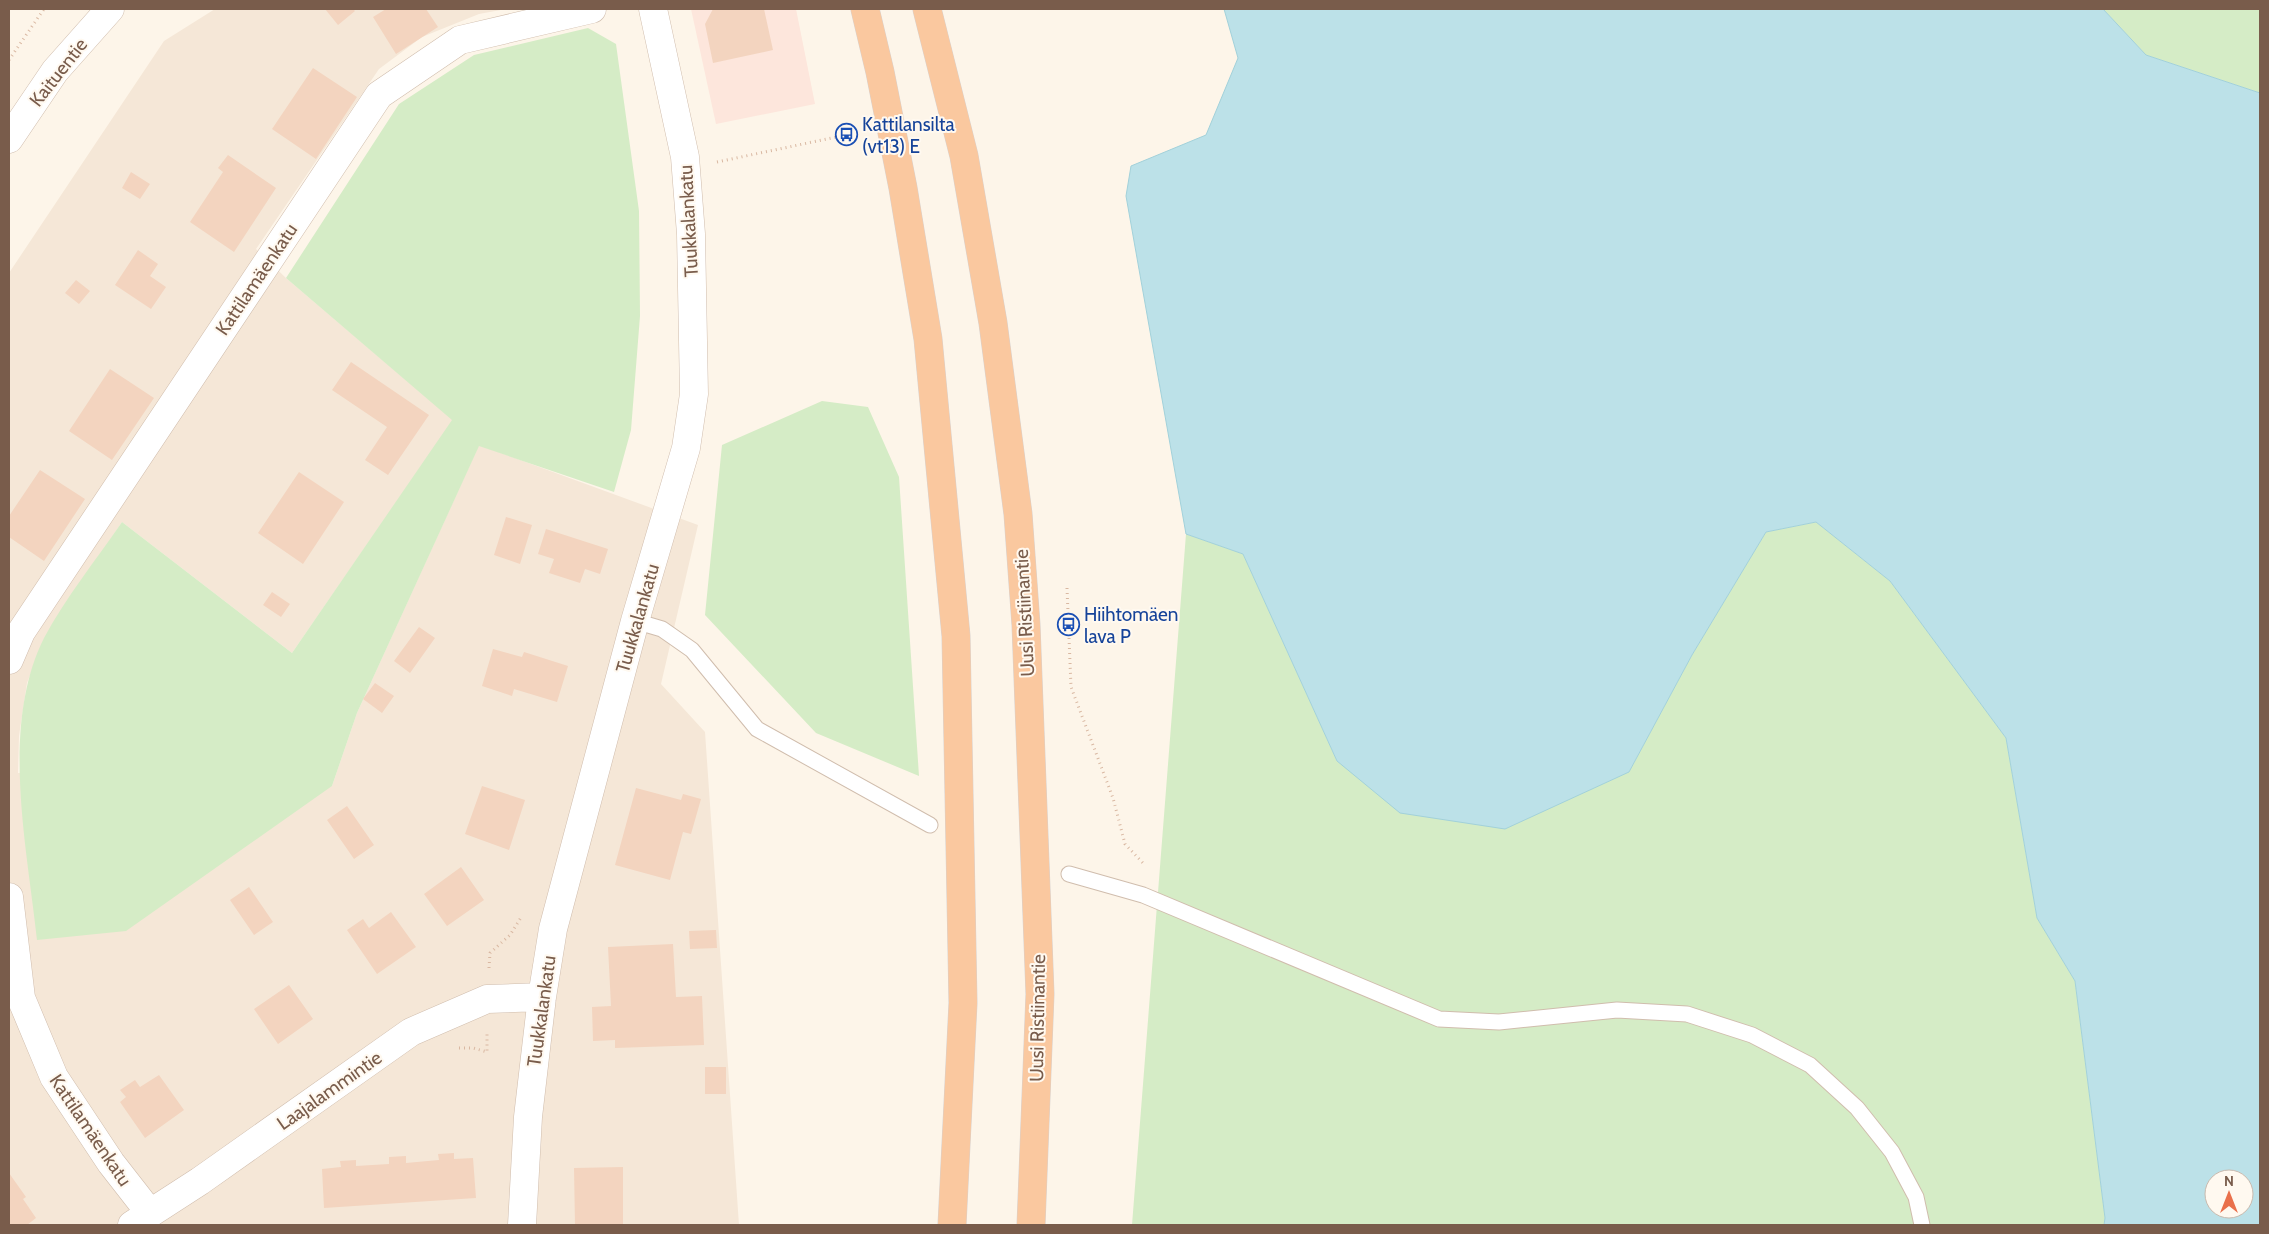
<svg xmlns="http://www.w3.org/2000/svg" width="2269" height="1234" font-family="Cabin,sans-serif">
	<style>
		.residential { fill: #f5e7d7 }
		.commercial { fill: #fde6dc }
		.green { fill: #d5ecc6 }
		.water { fill: #bce1e8; stroke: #a2d1da; fill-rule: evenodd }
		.building { fill: #f3d4bf }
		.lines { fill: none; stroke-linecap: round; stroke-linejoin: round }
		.service-casing { stroke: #d0bdad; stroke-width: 17 }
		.minor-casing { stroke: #d0bdad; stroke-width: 29 }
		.tertiary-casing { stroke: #d0bdad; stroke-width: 29 }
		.trunk-casing { stroke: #d9d1cd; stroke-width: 29 }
		.path { stroke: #d9b8a2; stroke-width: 3; stroke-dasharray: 1 4; stroke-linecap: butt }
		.service { stroke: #fff; stroke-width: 15 }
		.minor { stroke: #fff; stroke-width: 28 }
		.tertiary { stroke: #fff; stroke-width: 28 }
		.trunk { stroke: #fac89f; stroke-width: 28 }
		.labels { text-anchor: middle; stroke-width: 4; stroke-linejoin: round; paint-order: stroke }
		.street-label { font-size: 19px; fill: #795c4b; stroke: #fff9f0 }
		.transit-label { font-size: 19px; fill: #164399; stroke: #fff9f0; text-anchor: start }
	</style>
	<rect width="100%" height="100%" fill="#fdf5e9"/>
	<!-- residential -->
	<path class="residential" d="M215,9h291l-27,5 -57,23 -43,32 -123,180 30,29 167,142 -161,233 -170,-131 -78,117 -17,44 -8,53 -1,37 314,13 25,-73 122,-268 219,80 -37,159 44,48 34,493h-730v-952l155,-232z"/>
	<!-- commercial -->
	<path class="commercial" d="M691,9h105l19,95 -99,20z"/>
	<!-- green -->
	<path class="green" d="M2103,9h157v84l-114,-38z
		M588,28l28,16 23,167 1,105 -9,114 -17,62 -135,-46 -122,267 -25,73 -206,145 -89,9c-10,-94 -37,-214 7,-302 22,-41 52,-78 78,-116l170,131 160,-233 -166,-142 113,-174 75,-49z
		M822,401l46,6 31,70 20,299 -103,-43 -111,-118 17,-170z
		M1816,522l74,59 116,157 31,180 38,63 30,237 -1,7h-972l54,-691 57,20 94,207 292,11 63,-117 74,-123z"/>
	<!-- water -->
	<path class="water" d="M1224,9h879l43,46 114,38v1132h-156l1,-7 -30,-237 -38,-63 -31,-180 -116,-157 -74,-59 -50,10 -74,123 -63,117 -124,57 -105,-16 -63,-52 -94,-207 -57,-20 -60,-338 5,-30 75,-31 32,-77zM2214,1179h30v30h-30z"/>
	<!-- building -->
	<path class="building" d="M325,9h28l2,2 -17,14z
		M386,9h40l12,18 -42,27 -23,-37z
		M713,9h51l9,41 -60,13 -8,-39z
		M313,68l44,29 -41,62 -44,-30z
		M228,155l48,33 -42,64 -44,-30 33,-50 -5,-4z
		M131,172l19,12 -10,15 -18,-11z
		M138,250l20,14 -8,12 16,11 -15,22 -36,-24z
		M76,280l14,11 -11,13 -14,-11z
		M351,362l78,53 -41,60 -23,-15 22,-33 -55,-37z
		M110,369l44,29 -42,62 -43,-29z
		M40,470l45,29 -41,62 -35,-24v-21z
		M299,472l45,30 -41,62 -45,-31z
		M506,517l26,8 -12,39 -26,-9z
		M546,529l62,20 -8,25 -15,-5 -5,14 -31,-10 5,-14 -16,-5z
		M272,592l18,12 -9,13 -18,-12z
		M419,627l16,11 -25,35 -16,-12z
		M493,649l29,8 2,-5 44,14 -11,36 -43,-13 -2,7 -30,-10z
		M375,683l19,13 -12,17 -19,-14z
		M482,786l43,14 -16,50 -44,-16z
		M636,788l45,12 2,-6 18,5 -10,35 -8,-2 -13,48 -55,-15z
		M347,806l27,39 -20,14 -27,-39z
		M461,867l23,33 -37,26 -23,-32z
		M249,887l24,35 -19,13 -24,-35z
		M391,912l25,35 -39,27 -30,-44 16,-11 6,9z
		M716,930l1,18 -27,1 -1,-18z
		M673,944l3,53 26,-1 2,49 -89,3v-8l-22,1 -1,-34 19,-1 -3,-59z
		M289,985l24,34 -35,25 -24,-35z
		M705,1067h21v27h-21z
		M159,1075l25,35 -39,28 -25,-36 6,-5 -6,-7 15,-10 5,7z
		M454,1153v6l19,-1 3,40 -152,10 -2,-39 19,-2 -1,-6 16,-1v6l33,-2v-7l17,-1v7l33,-3 -1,-6z
		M623,1167v58h-48l-1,-57z
		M9,1173l17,24 -3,2 13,19 -9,7h-18z"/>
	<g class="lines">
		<defs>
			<path id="service" d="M635,621l27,8 30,21 65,79 173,96
				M1069,874l74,21 296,124 60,3 118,-12 70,4 65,21 58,30 47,43 35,44 24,45 6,28"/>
			<path id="minor" d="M9,660l12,-28 358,-537 81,-55 132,-31
				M9,897l12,101 33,79 57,86 39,50
				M132,1225l68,-44 211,-149 76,-33 55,-2
				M522,1225l6,-108 14,-120 11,-68 82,-308 51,-173 8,-54 -3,-160 -6,-77 -32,-148"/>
			<path id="tertiary" d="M9,139l46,-68 55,-62"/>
			<path id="trunk" d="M865,9l15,63 23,116 25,151 28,297 7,367 -11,222
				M927,9l37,147 29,167 25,191 8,111 14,369 -9,231"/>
		</defs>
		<!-- service casing -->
		<use href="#service" class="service-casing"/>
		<!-- minor casing -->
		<use href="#minor" class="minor-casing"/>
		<!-- tertiary casing -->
		<use href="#tertiary" class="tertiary-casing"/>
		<!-- trunk casing -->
		<use href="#trunk" class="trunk-casing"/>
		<!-- path -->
		<path class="path" d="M9,60l35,-51
			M717,162l129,-27
			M1067,588l4,99 42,111 12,46 18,19
			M489,968l1,-15 20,-18 12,-19
			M459,1048h14l14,4v-18"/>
		<!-- service -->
		<use href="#service" class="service"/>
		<!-- minor -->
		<use href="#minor" class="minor"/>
		<!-- tertiary -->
		<use href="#tertiary" class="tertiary"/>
		<!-- trunk -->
		<use href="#trunk" class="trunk"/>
	</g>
	<!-- icons -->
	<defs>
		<symbol id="bus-ring" viewBox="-11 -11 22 22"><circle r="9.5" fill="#fff9f0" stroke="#1a4fb4" stroke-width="1.5"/><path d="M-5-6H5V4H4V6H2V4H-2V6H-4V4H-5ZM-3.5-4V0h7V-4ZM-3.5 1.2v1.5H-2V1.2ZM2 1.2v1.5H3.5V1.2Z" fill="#1a4fb4"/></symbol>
	</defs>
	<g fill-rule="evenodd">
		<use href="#bus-ring" x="834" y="122" width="25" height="25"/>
		<use href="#bus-ring" x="1056" y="612" width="25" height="25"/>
	</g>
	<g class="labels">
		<!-- street labels -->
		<g class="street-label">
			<text transform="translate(58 72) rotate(-52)" y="7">Kaituentie</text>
			<text transform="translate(688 221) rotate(-93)" y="7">Tuukkalankatu</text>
			<text transform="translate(256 279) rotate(-56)" y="7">Kattilamäenkatu</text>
			<text transform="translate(1024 613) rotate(-93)" y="7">Uusi Ristiinantie</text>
			<text transform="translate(637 618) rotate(-74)" y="7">Tuukkalankatu</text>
			<text transform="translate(541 1011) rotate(-82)" y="7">Tuukkalankatu</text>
			<text transform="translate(1037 1018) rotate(-89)" y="7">Uusi Ristiinantie</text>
			<text transform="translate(329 1090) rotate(-35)" y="7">Laajalammintie</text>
			<text transform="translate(91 1130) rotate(56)" y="7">Kattilamäenkatu</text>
		</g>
		<!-- transit labels -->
		<g class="transit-label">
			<text x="862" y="131">Kattilansilta<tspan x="862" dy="22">(vt13) E</tspan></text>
			<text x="1084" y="621">Hiihtomäen<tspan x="1084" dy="22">lava P</tspan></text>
		</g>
	</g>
	<!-- border -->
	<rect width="2269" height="1234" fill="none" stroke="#795c4b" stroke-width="20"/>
	<!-- north arrow -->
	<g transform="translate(2229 1194)"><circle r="24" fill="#fff9f0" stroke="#c9baae"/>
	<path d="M0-4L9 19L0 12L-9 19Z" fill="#e9704b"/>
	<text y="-8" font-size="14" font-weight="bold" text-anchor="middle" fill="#795c4b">N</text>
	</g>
</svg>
